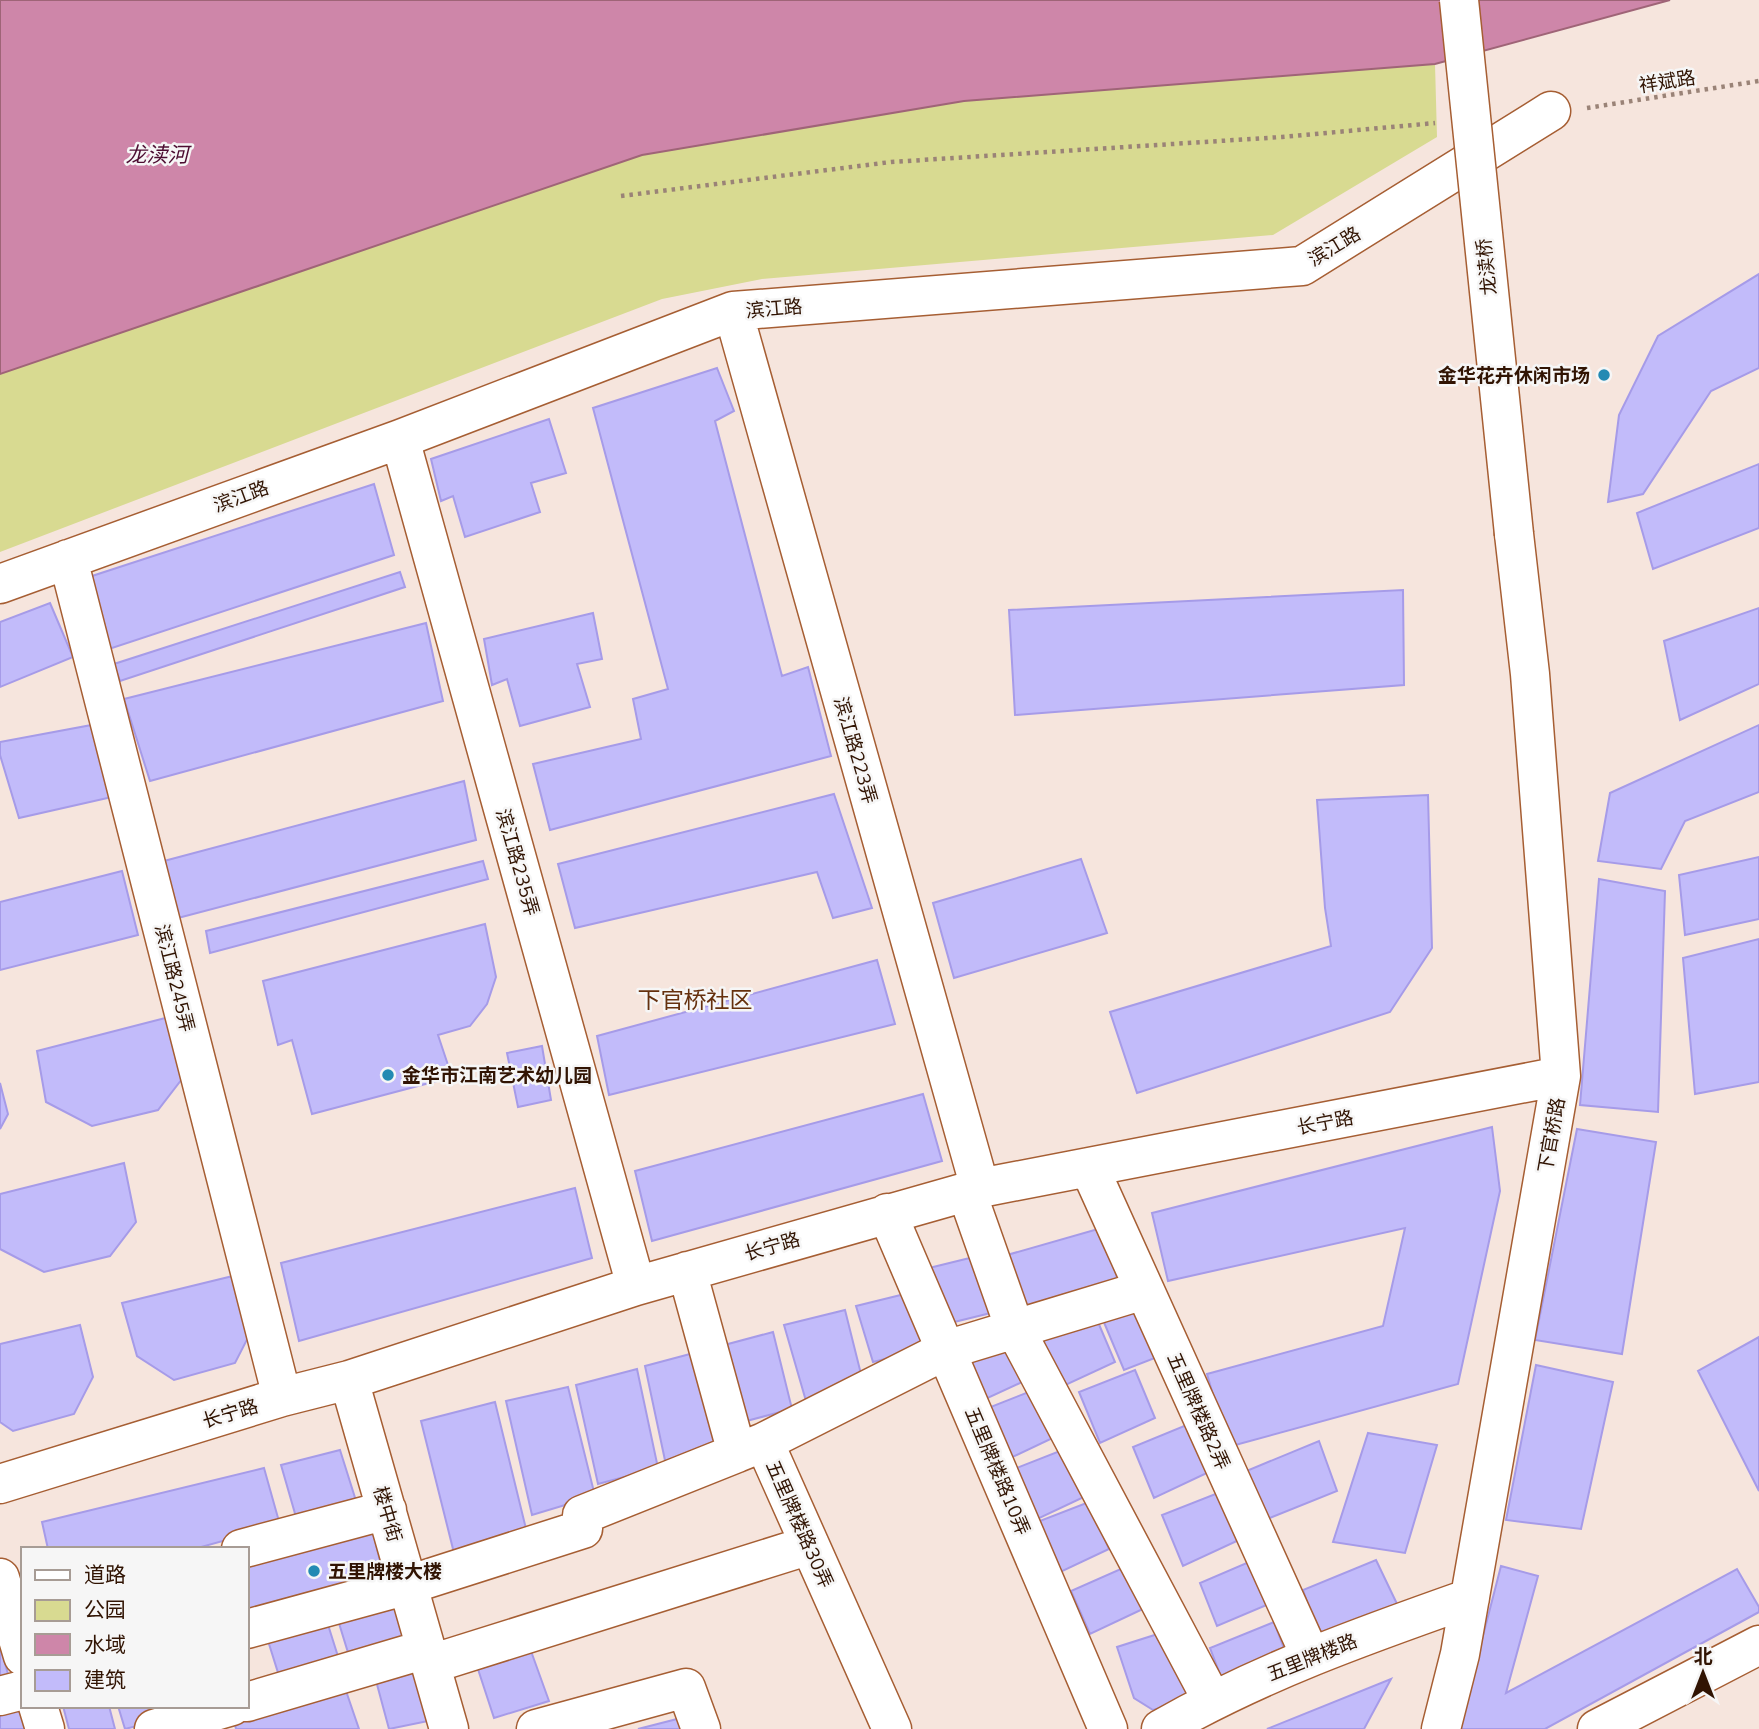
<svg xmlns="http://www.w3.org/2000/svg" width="1759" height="1729" font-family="'Nunito Sans','Noto Sans SC',sans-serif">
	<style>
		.green { fill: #d8da91 }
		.water { fill: #ce86a9; stroke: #9f6477; stroke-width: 2 }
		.building { fill: #c2bbfa; stroke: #a69be8; stroke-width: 2 }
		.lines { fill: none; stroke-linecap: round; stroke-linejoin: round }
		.minor-casing { stroke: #a65e33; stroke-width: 41 }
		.path { stroke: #9a8377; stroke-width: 4.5; stroke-dasharray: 3.5 5; stroke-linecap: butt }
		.minor { stroke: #fff; stroke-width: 38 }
		.minor-bridge-casing { stroke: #a65e33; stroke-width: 41; stroke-linecap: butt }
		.minor-bridge { stroke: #fff; stroke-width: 38 }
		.poi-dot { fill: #238ab3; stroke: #f6f6f6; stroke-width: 2.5 }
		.labels { text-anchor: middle; stroke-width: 5; stroke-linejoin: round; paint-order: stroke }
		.street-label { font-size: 19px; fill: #311403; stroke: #f6f6f6 }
		.poi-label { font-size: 19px; font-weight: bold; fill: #311403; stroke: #f6f6f6; text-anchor: start }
		.water-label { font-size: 21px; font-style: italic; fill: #4c0c31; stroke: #f6f6f6 }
		.quarter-label { font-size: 23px; fill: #65300e; stroke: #f6f6f6 }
	</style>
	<rect width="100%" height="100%" fill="#f6e5dd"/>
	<!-- green -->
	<path class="green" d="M1435,64l2,73 -164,98 -511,44 -100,20 -662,253v-178l642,-219 322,-54z"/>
	<!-- water -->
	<path class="water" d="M0,0h1670l-235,64 -471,37 -322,54 -642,219z"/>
	<!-- building -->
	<path class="building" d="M1759,274v94l-48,23 -68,103 -35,8 11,-87 39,-79z
		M717,368l17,43 -19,10 67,255 26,-9 23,89 -281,74 -17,-66 108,-25 -8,-40 35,-10 -75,-281z
		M549,419l17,54 -35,10 9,29 -75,25 -12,-41 -12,5 -10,-42z
		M1759,464v64l-106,41 -16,-56z
		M374,484l20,71 -285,94 -20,-72z
		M400,572l5,15 -285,94 -6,-17z
		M1403,590l1,95 -389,30 -6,-105z
		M50,603l23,54 -73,30v-65z
		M1759,608v76l-79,36 -16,-79z
		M593,613l9,46 -25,5 13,43 -70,19 -13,-47 -15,6 -8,-46z
		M426,623l17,78 -293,80 -26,-82z
		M97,724l15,73 -93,21 -19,-63v-13z
		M1759,725v67l-74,29 -24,48 -63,-8 12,-68z
		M464,781l12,59 -298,78 -14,-57z
		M834,794l38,114 -39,10 -16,-46 -242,56 -17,-64z
		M1428,795l4,153 -42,64 -253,81 -27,-81 221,-66 -6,-38 -8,-108z
		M1759,857v62l-74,16 -6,-60z
		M1081,859l26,74 -153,45 -21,-75z
		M483,861l5,18 -278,74 -4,-22z
		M122,871l16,64 -138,35v-68z
		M1599,879l66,12 -7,221 -78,-7z
		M485,924l11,53 -9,27 -17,22 -32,9 14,42 -140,37 -20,-74 -14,5 -15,-64z
		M1759,939v143l-64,12 -12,-136z
		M877,960l18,64 -286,71 -12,-59z
		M173,1016l12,59 -27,35 -66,16 -46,-24 -9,-51z
		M542,1046l9,54 -33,7 -11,-54z
		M0,1083l8,31 -8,15z
		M923,1094l19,67 -290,80 -17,-70z
		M1492,1127l8,64 -42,193 -230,63 -21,-73 176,-48 22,-98 -237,53 -16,-68z
		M1577,1129l79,13 -34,212 -87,-14z
		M124,1163l12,59 -26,34 -66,16 -44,-23v-55z
		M575,1188l17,70 -293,83 -18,-78z
		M1105,1227l13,56 -100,29 -18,-55z
		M986,1254l17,56 -61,15 -17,-56z
		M241,1274l13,52 -19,37 -61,17 -37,-24 -15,-53z
		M917,1291l17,56 -61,15 -17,-56z
		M1138,1308l22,48 -36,14 -21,-50z
		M845,1310l19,76 -58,15 -22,-76z
		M1095,1315l20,47 -56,26 -21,-51z
		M80,1325l13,52 -19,37 -61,17 -13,-9v-78z
		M773,1332l19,77 -57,15 -22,-76z
		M1013,1337l22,39 -56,26 -19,-43z
		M1759,1337v154l-61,-120z
		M705,1350l21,89 -60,26 -21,-99z
		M1536,1365l77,17 -32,147 -75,-9z
		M637,1369l21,99 -60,16 -22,-99z
		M1135,1370l20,48 -55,25 -21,-51z
		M568,1387l27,109 -63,19 -26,-114z
		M1039,1388l20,47 -55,26 -21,-51z
		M495,1402l33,135 -74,16 -33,-132z
		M1189,1424l20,48 -55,26 -21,-51z
		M1368,1433l69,12 -32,108 -72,-11z
		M1319,1441l18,50 -85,34 -20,-48z
		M1065,1449l21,47 -55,26 -22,-51z
		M340,1450l17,54 -61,13 -15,-52z
		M264,1468l16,57 -86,24h-146l-6,-27z
		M1218,1493l21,47 -56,26 -21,-51z
		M1089,1502l20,47 -55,26 -22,-51z
		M373,1532l11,46 -137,37v-51z
		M1376,1560l22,46 -80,28 -15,-44z
		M1249,1562l20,42 -52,22 -17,-43z
		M1501,1566l37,10 -32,117 231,-124 22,38v5l-214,117h-86z
		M1123,1568l22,40 -55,26 -19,-43z
		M393,1591l17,55 -60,13 -16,-52z
		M324,1612l17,54 -61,13 -16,-51z
		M1274,1622l12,32 -63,28 -13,-34z
		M1164,1632l37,64 -48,14 -19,-12 -17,-51z
		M527,1640l22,61 -55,17 -21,-64z
		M0,1644l9,34 -9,3z
		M419,1666l14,54 -44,9 -14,-52z
		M1391,1679l-27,50h-97z
		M345,1688l14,41h-123l-2,-9z
		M23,1699l9,30h-32v-24z
		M63,1706h46l6,23h-46z
		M118,1706h47l3,12 -43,11z
		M681,1718l4,11h-47z"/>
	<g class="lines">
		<defs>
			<path id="minor" d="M733,311l247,877
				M400,439l236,847
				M68,559l214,838
				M0,584l400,-145 333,-128 569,-45 249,-155
				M1089,1167l221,488
				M967,1193l48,136 197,371
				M887,1213l221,516
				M687,1271l50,182 27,-11 128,287
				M349,1380l100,349
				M764,1442l182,-92 198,-60
				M0,1484l282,-87 67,-17 287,-94 344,-98 581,-112
				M241,1549l146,-39
				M0,1578l23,78
				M247,1629l161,-44 175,-56 -1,-14 155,-62
				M431,1664l379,-119
				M0,1696l23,-6
				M247,1702l179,-53
				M38,1706l7,23
				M154,1729l78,-23
				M536,1729l150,-41 15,41
				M1161,1729c100,-57 201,-93 309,-131
				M1441,1729l19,-75 101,-578 -31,-402 -16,-140
				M1597,1729l162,-84"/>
		</defs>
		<!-- minor casing -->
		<use href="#minor" class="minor-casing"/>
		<!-- path -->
		<path class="path" d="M1587,108l172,-27
			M621,196l270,-34 391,-25 153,-14"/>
		<!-- minor -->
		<use href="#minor" class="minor"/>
		<defs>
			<path id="minor-bridge" d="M1459,0l55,534"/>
		</defs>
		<!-- minor-bridge casing -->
		<use href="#minor-bridge" class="minor-bridge-casing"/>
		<!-- minor-bridge -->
		<use href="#minor-bridge" class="minor-bridge"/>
	</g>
	<!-- markers -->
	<g class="poi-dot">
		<circle cx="1604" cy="375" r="7"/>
		<circle cx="388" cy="1075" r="7"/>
		<circle cx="314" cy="1571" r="7"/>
	</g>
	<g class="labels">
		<!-- street labels -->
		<g class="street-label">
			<text transform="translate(1667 81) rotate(-9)" y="7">祥斌路</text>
			<text transform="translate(1334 246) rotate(-31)" y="7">滨江路</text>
			<text transform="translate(1486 267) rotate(-96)" y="7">龙渎桥</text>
			<text transform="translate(774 308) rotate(-5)" y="7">滨江路</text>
			<text transform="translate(241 496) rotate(-20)" y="7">滨江路</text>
			<text transform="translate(856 750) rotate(74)" y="7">滨江路223弄</text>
			<text transform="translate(518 862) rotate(74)" y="7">滨江路235弄</text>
			<text transform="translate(175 978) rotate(76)" y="7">滨江路245弄</text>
			<text transform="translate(1325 1122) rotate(-11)" y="7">长宁路</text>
			<text transform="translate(1551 1135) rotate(-80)" y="7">下官桥路</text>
			<text transform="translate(772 1246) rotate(-16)" y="7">长宁路</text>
			<text transform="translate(1199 1411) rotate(66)" y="7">五里牌楼路2弄</text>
			<text transform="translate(230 1413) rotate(-17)" y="7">长宁路</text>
			<text transform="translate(998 1471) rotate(67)" y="7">五里牌楼路10弄</text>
			<text transform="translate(388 1514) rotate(74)" y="7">楼中街</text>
			<text transform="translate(800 1524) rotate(66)" y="7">五里牌楼路30弄</text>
			<text transform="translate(1312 1657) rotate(-22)" y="7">五里牌楼路</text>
		</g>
		<!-- poi labels -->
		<g class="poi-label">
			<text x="1590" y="382" text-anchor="end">金华花卉休闲市场</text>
			<text x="402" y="1082">金华市江南艺术幼儿园</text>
			<text x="328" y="1578">五里牌楼大楼</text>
		</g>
		<!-- water labels -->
		<g class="water-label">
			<text x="157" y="162">龙渎河</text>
		</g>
		<!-- quarter labels -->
		<g class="quarter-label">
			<text x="695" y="1008">下官桥社区</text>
		</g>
	</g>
	<!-- legend -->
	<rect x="21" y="1547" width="228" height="161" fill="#f6f6f6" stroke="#a79c95" stroke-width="2"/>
	<rect x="35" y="1570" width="35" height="10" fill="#ffffff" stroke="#a79c95" stroke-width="2"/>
	<text x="84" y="1582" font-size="21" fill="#311403">道路</text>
	<rect x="35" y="1600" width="35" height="21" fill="#d8da91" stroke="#a79c95" stroke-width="2"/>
	<text x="84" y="1617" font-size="21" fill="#311403">公园</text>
	<rect x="35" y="1634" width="35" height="21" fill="#ce86a9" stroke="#a79c95" stroke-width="2"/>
	<text x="84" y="1652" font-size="21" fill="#311403">水域</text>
	<rect x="35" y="1670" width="35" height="21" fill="#c2bbfa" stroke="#a79c95" stroke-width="2"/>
	<text x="84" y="1687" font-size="21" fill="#311403">建筑</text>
	<!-- north arrow -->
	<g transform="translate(1703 1673)" stroke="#f6f6f6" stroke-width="5" paint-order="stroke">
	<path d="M0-5L12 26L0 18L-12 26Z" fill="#311403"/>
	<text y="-10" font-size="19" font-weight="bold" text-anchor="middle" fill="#311403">北</text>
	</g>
</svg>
